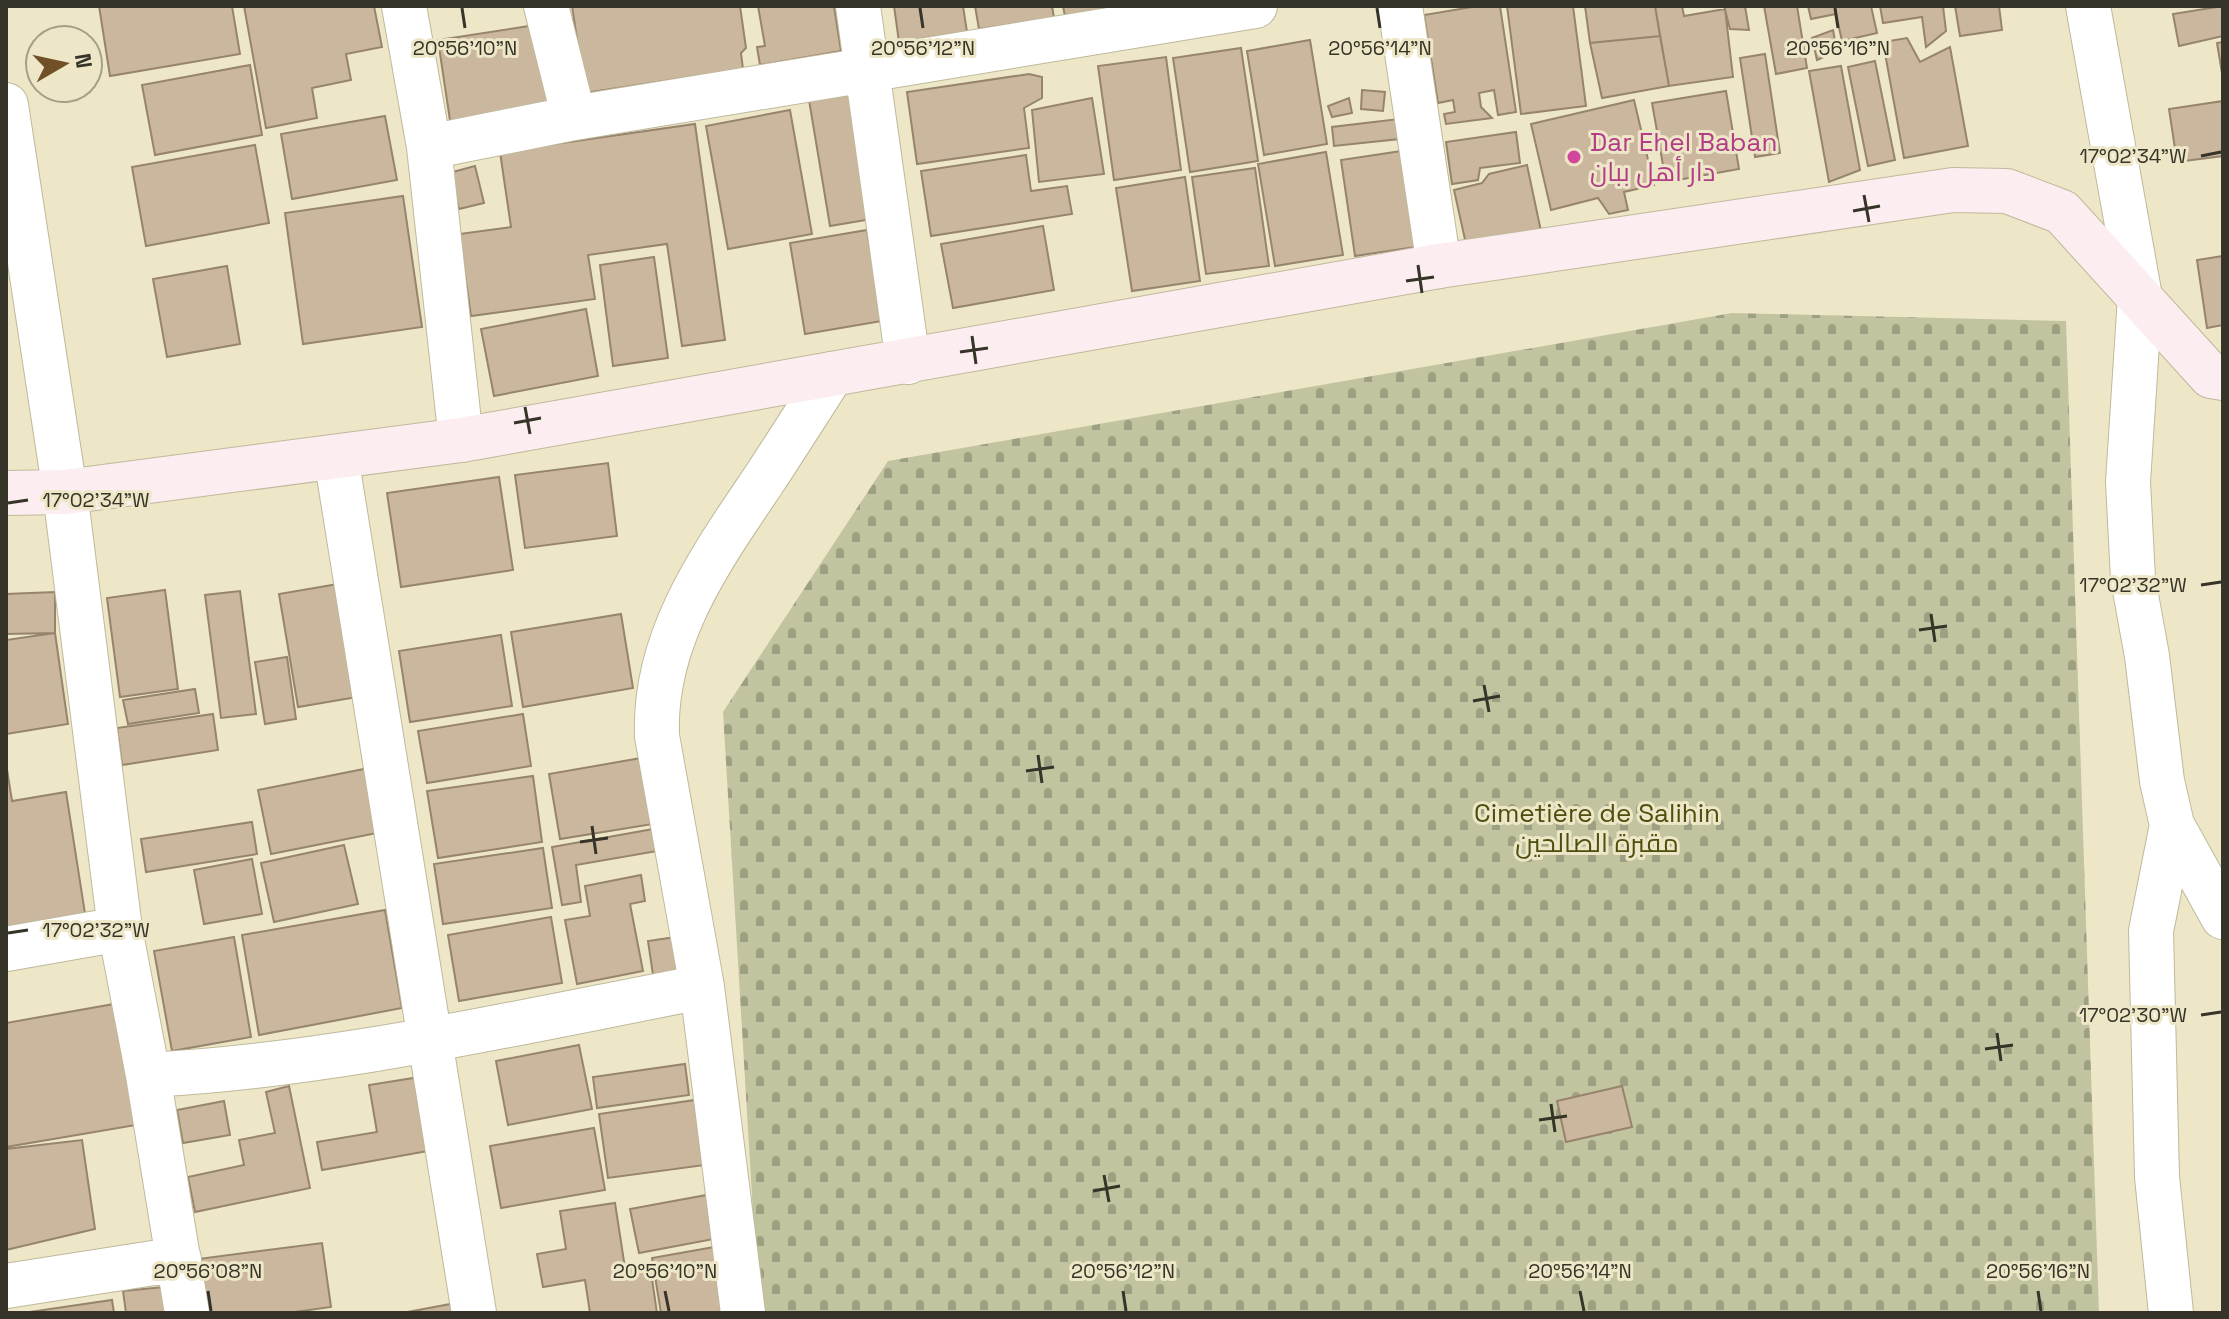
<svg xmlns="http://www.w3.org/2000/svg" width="2229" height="1319" font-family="'Space Grotesk',Cairo,sans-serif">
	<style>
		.cemetery { fill: url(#cemetery-stones) }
		.building { fill: #cbb79e; stroke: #97846c; stroke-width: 2 }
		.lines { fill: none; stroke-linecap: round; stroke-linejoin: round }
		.street-casing { stroke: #bfb99b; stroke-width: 46 }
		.secondary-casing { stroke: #bfb99b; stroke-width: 46 }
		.street { stroke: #fff; stroke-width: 44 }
		.secondary { stroke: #fcedf0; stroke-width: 44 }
		.ticks { fill: none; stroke: #363428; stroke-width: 3 }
		.hotel-dot { fill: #d1479c; stroke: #ede7c8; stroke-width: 3 }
		.labels { text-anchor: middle; stroke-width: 6; stroke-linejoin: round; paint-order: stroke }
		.hotel-label { font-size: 26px; fill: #b23c85; stroke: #ede7c8; text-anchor: start }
		.park-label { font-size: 26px; fill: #4c4f0e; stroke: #ede7c8 }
		.ticks-label { font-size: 20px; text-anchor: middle; fill: #363428; stroke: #ede7c8; stroke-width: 6; stroke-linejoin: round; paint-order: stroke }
	</style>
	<defs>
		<pattern id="cemetery-stones" width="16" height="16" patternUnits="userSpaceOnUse" patternTransform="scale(2)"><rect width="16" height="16" fill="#c1c49f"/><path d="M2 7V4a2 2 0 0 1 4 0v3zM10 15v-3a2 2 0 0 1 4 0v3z" fill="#9ea082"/></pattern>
	</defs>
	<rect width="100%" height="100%" fill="#ede7c8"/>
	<!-- cemetery -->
	<path class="cemetery" d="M1732,313l334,8 33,992h-1340l-36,-601 165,-251z"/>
	<!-- building -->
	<path class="building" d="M99,6h133l8,48 -130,22z
		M244,6h130l8,41 -36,7 5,26 -39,8 5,30 -51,10z
		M572,6h168l6,42 -5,5 2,16 -158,24z
		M758,6h76l7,45 -81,14 -3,-18 8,-1z
		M894,6h69l4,26 -68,10z
		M975,6h77l2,12 -75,11z
		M1063,6h74l-69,27z
		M1478,6h22l16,106 -18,3 -4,-25 -15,3 2,14 11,11 -46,6 -2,-10 11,-2 -2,-12 -15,3 -14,-88z
		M1507,6h66l13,100 -65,8z
		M1585,6h70l5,30 -70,7z
		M1655,6h27l2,10 41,-7 8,68 -64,9z
		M1724,6h21l4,24 -19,-1z
		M1764,6h33l10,62 -31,6z
		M1808,6h63l6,27 -35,8 -6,-27 -25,5z
		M1880,6h63l3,25 -20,16 -4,-30 -39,6z
		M1955,6h44l3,24 -42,6z
		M2223,6v30l-44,10 -6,-32z
		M536,25l13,87 -98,15 -13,-87z
		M1833,30l4,21 -20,9 -5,-22z
		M1660,36l9,50 -67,12 -12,-55z
		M1907,38l13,24 30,-15 18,99 -64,12 -21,-116z
		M1310,40l17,104 -63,11 -17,-104z
		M2223,42v37l-6,-36z
		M1241,48l17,113 -68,11 -17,-114z
		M1765,54l15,99 -25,4 -15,-99z
		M1166,57l15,113 -67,10 -16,-114z
		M1875,61l20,99 -27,6 -20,-99z
		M250,65l12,70 -107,20 -13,-70z
		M1841,66l19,104 -31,12 -20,-111z
		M1029,74l13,3v21l-18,10 5,40 -112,16 -10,-72z
		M1362,90l23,2 -2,19 -22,-2z
		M1726,91l13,78 -73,13 -14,-79z
		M851,92l21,127 -42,7 -21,-126z
		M1092,98l12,76 -65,8 -7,-72z
		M1349,98l3,15 -20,4 -4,-11z
		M1634,100l20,85 -30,7 4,18 -19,4 -11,-16 -47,12 -20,-86z
		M2223,101v55l-46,6 -8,-53z
		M790,110l22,124 -84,15 -22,-123z
		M385,116l12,64 -105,19 -11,-65z
		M1407,118l2,20 -75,8 -2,-19z
		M695,124l30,216 -43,6 -15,-102 -79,11 7,44 -124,17 -12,-82 52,-7 -11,-75z
		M1516,132l4,31 -40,5 -2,12 -26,4 -6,-42z
		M255,145l14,78 -123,23 -14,-79z
		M1415,149l14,96 -74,11 -14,-96z
		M1326,152l17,103 -68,11 -17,-102z
		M1026,155l5,36 36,-5 5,28 -141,22 -10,-65z
		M1527,165l15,71 -74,17 -14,-63 28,-7 7,-9z
		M475,166l9,37 -25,6 -10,-36z
		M1255,168l14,98 -63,8 -14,-97z
		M1185,177l15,104 -68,10 -16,-103z
		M403,196l19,131 -119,17 -18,-131z
		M1043,226l11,64 -101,18 -12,-64z
		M867,230l15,91 -77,13 -15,-91z
		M2223,256v69l-16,3 -10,-68z
		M654,257l14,101 -55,8 -13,-101z
		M227,266l13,78 -73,13 -14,-78z
		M586,309l12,67 -104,20 -13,-67z
		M608,463l9,73 -92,12 -10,-73z
		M499,477l14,93 -112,17 -14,-94z
		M344,583l19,113 -65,11 -19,-113z
		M165,590l13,99 -58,8 -13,-99z
		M240,591l16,123 -35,4 -16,-123z
		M55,592v41l-49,1v-40z
		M621,614l12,74 -110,19 -12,-75z
		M55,633l13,91 -62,10v-94z
		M501,635l11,71 -102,16 -11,-71z
		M287,657l9,62 -31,5 -10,-62z
		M195,689l4,24 -71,11 -5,-24z
		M213,714l5,36 -96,15 -5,-37z
		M523,714l8,52 -104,17 -9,-52z
		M647,757l12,66 -99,16 -11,-65z
		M6,763l6,38 54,-9 20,128 -80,12z
		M374,767l13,64 -116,23 -13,-64z
		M533,776l9,66 -104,16 -11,-67z
		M252,822l5,32 -111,18 -5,-33z
		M659,828l4,22 -87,15 5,37 -19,3 -10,-58z
		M344,845l14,59 -84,18 -13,-59z
		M543,848l9,60 -109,16 -9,-60z
		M252,859l10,55 -58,10 -10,-54z
		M641,875l4,26 -15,3 13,67 -66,13 -12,-64 25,-4 -5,-30z
		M385,910l17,98 -143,27 -17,-100z
		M551,917l11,66 -103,18 -11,-66z
		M234,937l17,100 -79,14 -18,-100z
		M676,937l5,35 -28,3 -5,-34z
		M114,1004l22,121 -130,22v-124z
		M579,1045l13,64 -84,16 -12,-64z
		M685,1064l4,31 -92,13 -4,-31z
		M426,1076l13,73 -117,21 -5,-28 60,-10 -8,-47z
		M289,1086l21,102 -115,24 -7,-35 56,-12 -5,-25 36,-7 -9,-41z
		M1622,1086l10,41 -66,15 -9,-41z
		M695,1100l10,65 -97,13 -9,-64z
		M224,1101l6,34 -47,8 -6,-33z
		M594,1128l11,62 -104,18 -11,-62z
		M82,1140l13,89 -89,21v-101z
		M712,1194l7,44 -80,15 -9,-44z
		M615,1203l10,65 25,-3 7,48h-67l-5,-33 -42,7 -6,-33 29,-5 -6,-38z
		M322,1243l9,64 -43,6h-83l-7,-54z
		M720,1246l12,67h-71l-9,-55z
		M164,1287l3,26h-41l-3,-22z
		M112,1300l2,13h-85v-1z
		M456,1303l2,10h-56z"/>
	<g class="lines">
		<defs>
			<path id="street" d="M404,6l25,141 32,293
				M546,6l28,112
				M858,6l50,356
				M1400,6l39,260
				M2088,6l52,291 -12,185 5,97 14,77 15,125 10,44 -21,106 6,246 14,136
				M6,105l59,387 55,437 28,146 39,238
				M429,147l145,-29 681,-112
				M336,457l138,856
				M2172,825l51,92
				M6,949l114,-20
				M148,1075c187,-10 371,-53 554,-88
				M6,1286l173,-27
				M743,1313l-41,-326 -45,-251c-4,-97 54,-178 106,-255 23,-35 46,-71 69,-107"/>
			<path id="secondary" d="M6,493l59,-1 396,-52 978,-174 514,-76 54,1 55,21 149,164 12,2"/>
		</defs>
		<!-- street casing -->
		<use href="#street" class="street-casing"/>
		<!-- secondary casing -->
		<use href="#secondary" class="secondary-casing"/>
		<!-- street -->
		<use href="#street" class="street"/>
		<!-- secondary -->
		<use href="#secondary" class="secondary"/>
	</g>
	<!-- ticks -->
	<path class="ticks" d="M462,8l3,20M920,8l3,20M1377,8l3,20M1835,8l3,20M2201,156l20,-4M1864,195l5,27M1853,211l27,-5M1418,265l4,28M1406,281l28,-4M972,336l4,28M960,352l28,-4M525,407l5,27M514,423l27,-5M8,503l20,-3M2201,585l20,-3M1931,614l4,28M1919,630l28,-4M1484,685l5,27M1473,701l27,-5M1038,755l4,28M1026,771l28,-4M592,826l4,28M580,842l28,-4M8,933l20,-3M2201,1015l20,-3M1997,1033l4,28M1985,1049l28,-4M1551,1104l4,28M1539,1120l28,-4M1104,1175l5,27M1093,1191l27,-5M208,1291l3,20M665,1291l4,20M1123,1291l3,20M1580,1291l4,20M2038,1291l3,20"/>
	<!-- markers -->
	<circle class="hotel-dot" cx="1574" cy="157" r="8"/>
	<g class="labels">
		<!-- hotel labels -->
		<g class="hotel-label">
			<text x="1590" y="151">Dar Ehel Baban<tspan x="1590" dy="30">دار أهل ببان</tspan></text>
		</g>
		<!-- park labels -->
		<g class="park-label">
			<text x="1597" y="822">Cimetière de Salihin<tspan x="1597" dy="30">مقبرة الصالحين</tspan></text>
		</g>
	</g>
	<g class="ticks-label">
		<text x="465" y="55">20°56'10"N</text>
		<text x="923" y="55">20°56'12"N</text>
		<text x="1380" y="55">20°56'14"N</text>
		<text x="1838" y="55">20°56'16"N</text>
		<text x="2133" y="163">17°02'34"W</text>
		<text x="96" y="507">17°02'34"W</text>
		<text x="2133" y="592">17°02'32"W</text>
		<text x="96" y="937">17°02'32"W</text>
		<text x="2133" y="1022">17°02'30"W</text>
		<text x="208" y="1278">20°56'08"N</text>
		<text x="665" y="1278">20°56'10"N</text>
		<text x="1123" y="1278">20°56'12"N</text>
		<text x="1580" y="1278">20°56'14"N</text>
		<text x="2038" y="1278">20°56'16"N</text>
	</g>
	<!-- border -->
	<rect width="2229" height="1319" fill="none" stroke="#363428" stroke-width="16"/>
	<!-- north arrow -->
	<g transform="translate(64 64) rotate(81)"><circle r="38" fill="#ede7c8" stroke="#a49f88" stroke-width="2"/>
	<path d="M0-6L14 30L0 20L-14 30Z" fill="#714f27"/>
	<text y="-12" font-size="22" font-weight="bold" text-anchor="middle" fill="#363428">N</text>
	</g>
</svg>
